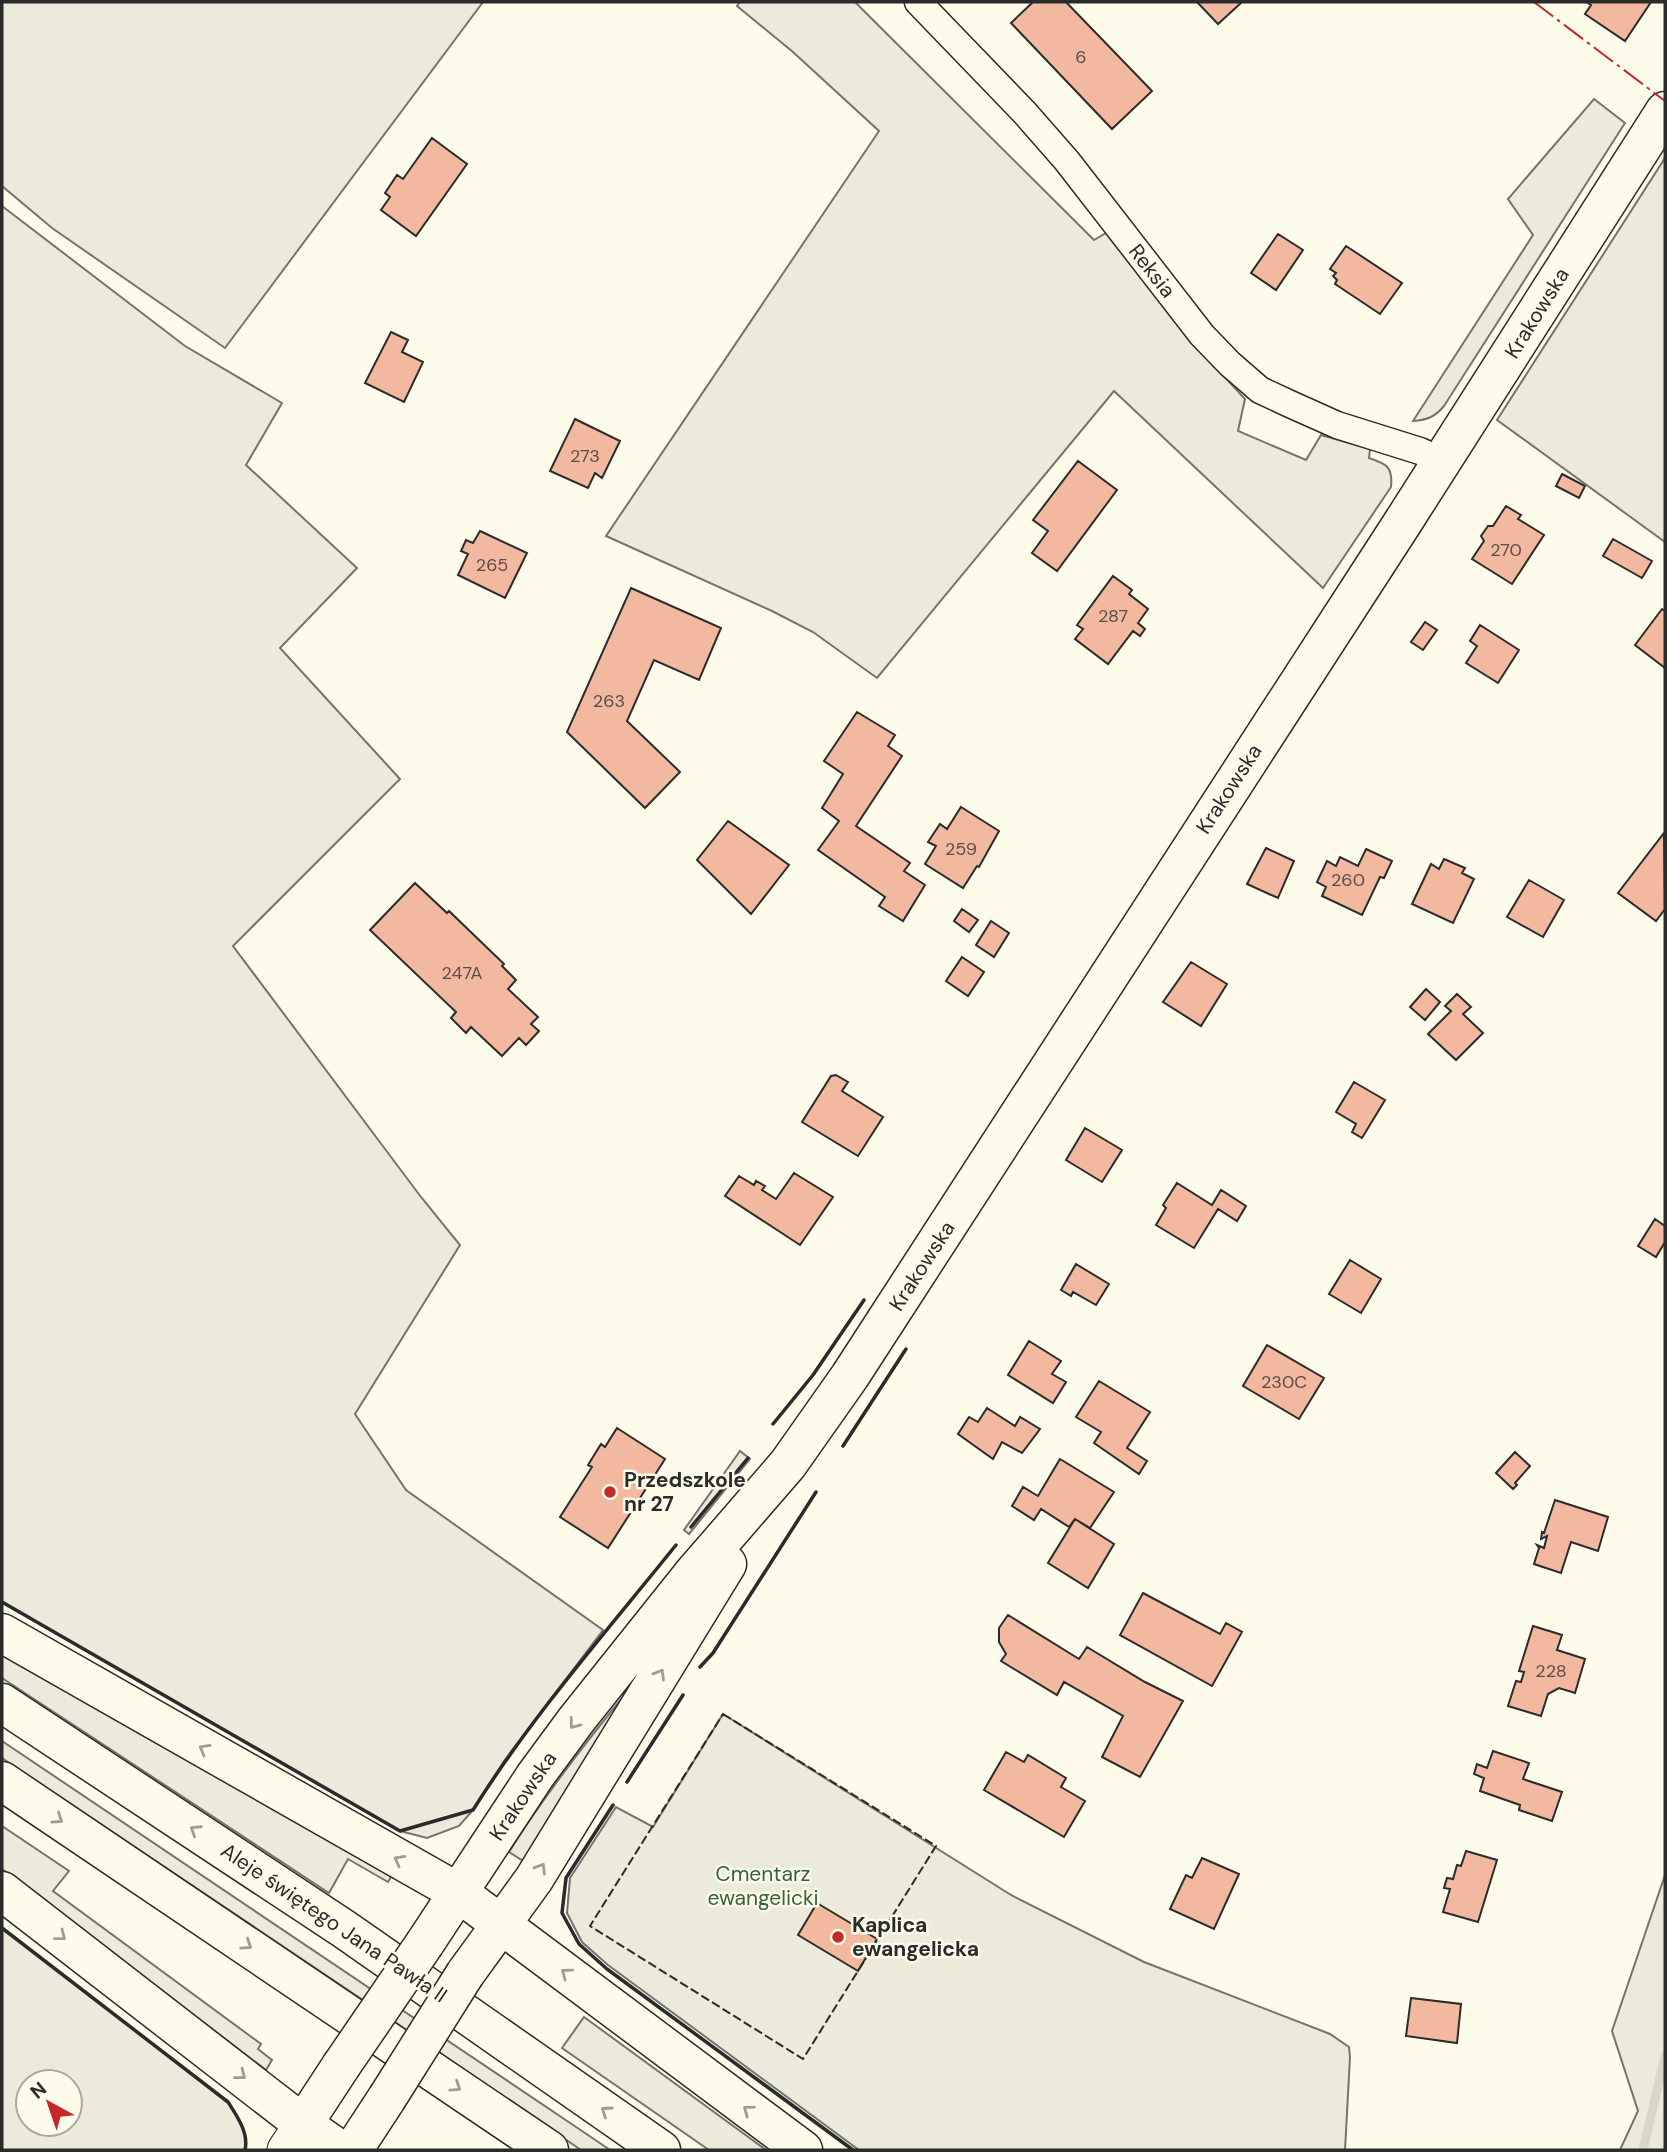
<svg xmlns="http://www.w3.org/2000/svg" width="1667" height="2152" font-family="'DM Sans',sans-serif">
	<style>
		.green { fill: #ecebdb; stroke: #74746e; stroke-width: 2; fill-rule: evenodd }
		.lines { fill: none; stroke-linecap: round; stroke-linejoin: round }
		.stream { stroke: #d8d7c9; stroke-width: 9 }
		.building { fill: #f2b8a0; stroke: #2b2b2b; stroke-width: 2 }
		.minor-casing { stroke: #2b2b2b; stroke-width: 29 }
		.secondary-casing { stroke: #2b2b2b; stroke-width: 39 }
		.primary-casing { stroke: #2b2b2b; stroke-width: 41 }
		.motorway-casing { stroke: #2b2b2b; stroke-width: 41 }
		.minor { stroke: #fdfbea; stroke-width: 26 }
		.secondary { stroke: #fdfbea; stroke-width: 37 }
		.primary { stroke: #fdfbea; stroke-width: 38 }
		.motorway { stroke: #fdfbea; stroke-width: 38 }
		.primary-bridge-casing { stroke: #2b2b2b; stroke-width: 41; stroke-linecap: butt }
		.primary-bridge { stroke: #fdfbea; stroke-width: 38 }
		.fence { stroke: #2b2b2b; stroke-width: 2; stroke-dasharray: 9 3.5; stroke-linecap: butt }
		.wall { stroke: #2b2b2b; stroke-width: 3.5 }
		.power { stroke: #c62828; stroke-width: 2; stroke-dasharray: 24 5 3.5 5; stroke-linecap: butt }
		.oneway { stroke: #9e9d94 }
		.poi-dot { fill: #c62828; stroke: #fdfbea; stroke-width: 2.5 }
		.labels { text-anchor: middle; stroke-width: 5; stroke-linejoin: round; paint-order: stroke }
		.number-label { font-size: 18px; fill: #5d4e48 }
		.street-label { font-size: 21px; fill: #2b2b2b; stroke: #fdfbea }
		.poi-label { font-size: 21px; font-weight: bold; fill: #2b2b2b; stroke: #fdfbea; text-anchor: start }
		.park-label { font-size: 21px; fill: #34623c; stroke: #fdfbea }
	</style>
	<rect width="100%" height="100%" fill="#fdfbea"/>
	<!-- green -->
	<path class="green" d="M2,2h481l-258,346 -173,-120 -50,-42z
		M740,2h115l239,238 12,-7 85,107 54,59 -7,32 68,29 15,-25 49,14 -1,9c18,6 24,9 22,29l-68,101 -209,-197 -237,287 -64,-46 -41,-21 -166,-75 273,-405 -86,-79 -56,-46z
		M1594,99l31,24 -181,283c-9,11 -17,14 -31,15l120,-186 -25,-36z
		M1665,158v384l-168,-122z
		M2,206l183,140 97,57 -36,62 111,103 -77,80 120,131 -167,167 188,251 39,48 -105,169 51,76 197,140 -99,131 -31,49 -14,16 -32,12 -27,-7 -398,-229z
		M740,1451l10,8 -61,75 -5,-4z
		M2,1650l392,222 -6,10 -40,-23 -19,34 -327,-215z
		M632,1686l-104,178 -19,-12c37,-59 79,-113 123,-166z
		M723,1714l288,181 133,67 186,72 19,13 1,10 -5,93h-486l-251,-185 -26,-23 -15,-29 3,-35 46,-71 37,20z
		M2,1741l583,392 25,17h-29l-224,-154 -355,-238z
		M2,1826l67,45 -16,20 208,153 -3,5 14,11 -6,10 -264,-201z
		M1665,1875v275h-45l18,-39 -26,-80z
		M2,1928l226,174c9,14 21,31 17,48h-243zM28,2082h42v42h-42z
		M584,2017l182,133h-57l-147,-102z"/>
	<g class="lines">
		<!-- stream -->
		<path class="stream" d="M1643,2150l22,-94"/>
	</g>
	<!-- building -->
	<path class="building" d="M1033,2h33l86,89 -40,38 -101,-106z
		M1197,2h45l-24,22z
		M1586,2h65l-26,39 -40,-27 6,-9z
		M432,138l35,26 -51,72 -35,-26 9,-13 -5,-4 12,-18 6,4z
		M1278,234l25,16 -27,40 -25,-17z
		M1346,246l56,37 -22,31 -45,-30 2,-4 -4,-4 3,-3 -6,-4z
		M391,332l17,8 -6,12 21,10 -19,40 -39,-19z
		M575,419l45,22 -18,37 -7,-5 -7,15 -38,-17z
		M1078,461l39,29 -60,81 -25,-18 16,-22 -15,-11z
		M1562,474l23,12 -6,12 -23,-12z
		M1506,506l15,9 -3,4 26,16 -32,49 -40,-25 12,-18 -3,-5 7,-10h5z
		M480,531l47,22 -22,45 -47,-23 10,-21 -7,-3 5,-11 7,3z
		M1613,539l39,22 -10,17 -39,-22z
		M1113,576l19,14 -3,4 19,15 -10,14 7,6 -5,7 -7,-5 -25,33 -33,-25 8,-10 -6,-4z
		M631,588l90,40 -22,52 -45,-20 -27,61 53,51 -35,36 -78,-76z
		M1662,609l3,2v57l-30,-23z
		M1425,622l12,8 -14,20 -12,-8z
		M1480,625l39,25 -21,33 -32,-20 11,-17 -7,-5z
		M857,712l38,23 -7,11 14,10 -46,70 54,37 -6,8 21,14 -22,36 -24,-15 6,-9 -67,-47 21,-29 -17,-13 21,-34 -19,-13z
		M961,807l38,24 -20,36 -2,-1 -14,22 -38,-24 11,-18 -8,-4 12,-18 7,5z
		M728,821l61,44 -38,49 -54,-54z
		M1664,833l1,76 -9,12 -38,-28z
		M1266,848l28,13 -16,37 -31,-14z
		M1366,849l26,12 -8,17 -4,-1 -18,38 -40,-19 4,-9 -9,-5 10,-21 9,5 4,-9 18,9z
		M1444,859l21,9 -3,5 12,6 -21,44 -41,-19 19,-40 8,5z
		M1529,880l35,20 -21,37 -36,-20z
		M415,883l32,30 2,-2 55,53 -2,2 14,14 -8,9 30,28 -7,7 8,7 -13,14 -7,-7 -17,18 -31,-29 -5,6 -15,-15 5,-6 -86,-82z
		M962,909l16,11 -9,12 -15,-11z
		M991,921l18,12 -15,24 -18,-12z
		M962,957l22,15 -16,24 -22,-15z
		M1191,962l36,22 -26,42 -38,-24z
		M1426,989l14,13 -15,18 -15,-13z
		M1457,994l14,13 -8,7 20,19 -27,27 -28,-26 23,-23 -6,-5z
		M836,1075l12,7 -6,9 41,26 -25,39 -56,-34 29,-46z
		M1354,1082l31,18 -23,38 -10,-6 4,-8 -20,-12z
		M1085,1128l37,22 -20,32 -36,-22z
		M794,1173l39,24 -33,48 -75,-49 14,-20 15,9 2,-4 9,5 -3,4 14,9z
		M1177,1183l35,22 9,-15 25,16 -9,15 -19,-12 -24,39 -38,-23 10,-17 -3,-3z
		M1655,1219l10,7v16l-9,15 -18,-11z
		M1350,1260l31,19 -20,34 -32,-19z
		M1076,1264l33,20 -13,21 -23,-13 -2,4 -10,-6z
		M1029,1341l32,20 -9,13 14,8 -13,21 -45,-28z
		M1267,1345l57,33 -25,41 -56,-33z
		M1099,1381l51,31 -23,36 20,13 -8,13 -45,-31 7,-11 -25,-15z
		M987,1408l28,18 5,-9 20,12 -18,24 -20,-11 -9,17 -35,-25 11,-17 9,5z
		M617,1428l48,31 -57,89 -48,-31 32,-50 -4,-2 13,-21 4,3z
		M1515,1452l15,14 -15,17 2,2 -4,4 -17,-16z
		M1060,1459l54,33 -24,36 -15,-9 -6,8 -28,-18 -7,11 -22,-14 11,-19 15,9z
		M1555,1500l53,17 -10,34 -27,-9 -10,31 -27,-9 5,-16 -2,-3 7,3 3,-12 -6,3 1,-7 2,1z
		M1075,1519l39,25 -26,44 -40,-25z
		M1143,1593l77,41 6,-11 16,9 -30,54 -92,-51z
		M1008,1615l71,44 8,-12 58,35 38,19 -43,76 -38,-20 21,-41 -59,-34 -7,13 -56,-34 5,-7 -7,-12v-14z
		M1533,1626l29,9 -5,15 28,9 -10,34 -16,-5 -11,6 -7,22 -33,-10 8,-25 5,1 3,-10 -5,-1z
		M1493,1751l36,12 -6,16 39,13 -10,29 -33,-11 1,-5 -40,-14 4,-13 -10,-4 3,-10 10,4z
		M1006,1752l18,10 4,-7 38,23 -5,9 24,14 -21,36 -80,-47z
		M1466,1851l31,9 -19,62 -35,-10 7,-23 -6,-1 3,-10 6,1 4,-14 4,1z
		M1202,1858l37,16 -25,55 -44,-20 16,-34 6,3z
		M817,1903l60,36 -19,32 -60,-36z
		M1411,1998l50,6 -4,39 -51,-7z"/>
	<g class="lines">
		<defs>
			<path id="minor" d="M918,2l107,111 42,48 135,174 28,29 30,26 30,14 47,21 83,26 22,10"/>
			<path id="secondary" d="M286,2150l17,-26"/>
			<path id="primary" d="M425,1943l110,-167 42,-57 115,-144 96,-111 62,-88 553,-854 262,-411
				M465,1974l69,-95 193,-315
				M303,2124l38,-58
				M353,2150l34,-52"/>
			<path id="motorway" d="M2,1633l457,260 344,257
				M2,1703l342,226 317,221
				M2,1781l547,369
				M2,1891l301,233 37,26"/>
		</defs>
		<!-- minor casing -->
		<use href="#minor" class="minor-casing"/>
		<!-- secondary casing -->
		<use href="#secondary" class="secondary-casing"/>
		<!-- primary casing -->
		<use href="#primary" class="primary-casing"/>
		<!-- motorway casing -->
		<use href="#motorway" class="motorway-casing"/>
		<!-- minor -->
		<use href="#minor" class="minor"/>
		<!-- secondary -->
		<use href="#secondary" class="secondary"/>
		<!-- primary -->
		<use href="#primary" class="primary"/>
		<!-- motorway -->
		<use href="#motorway" class="motorway"/>
		<defs>
			<path id="primary-bridge" d="M341,2066l84,-123
				M387,2098l78,-124"/>
		</defs>
		<!-- primary-bridge casing -->
		<use href="#primary-bridge" class="primary-bridge-casing"/>
		<!-- primary-bridge -->
		<use href="#primary-bridge" class="primary-bridge"/>
		<!-- fence -->
		<path class="fence" d="M723,1714l213,132 -133,213 -213,-133z"/>
		<!-- wall -->
		<path class="wall" d="M773,1424l40,-49 51,-75
			M843,1446l63,-97
			M691,1527l57,-69
			M2,1602l398,229 73,-21c59,-94 133,-178 203,-265
			M700,1667l13,-14 103,-161
			M627,1782l56,-87
			M613,1805l-47,73 -4,35 17,31 28,25 246,181
			M2,1928l226,174c9,14 21,31 17,48"/>
		<!-- power -->
		<path class="power" d="M1534,2l131,99"/>
	</g>
	<!-- one-way arrows -->
	<defs><path id="oneway-chevron" d="M-2-3.5L2.5 0L-2 3.5" fill="none" stroke-width="1.6" stroke-linecap="round" stroke-linejoin="round" transform="scale(1.75)"/></defs>
	<g class="oneway">
		<use href="#oneway-chevron" transform="translate(660 1674) rotate(-59)"/>
		<use href="#oneway-chevron" transform="translate(574 1724) rotate(127)"/>
		<use href="#oneway-chevron" transform="translate(204 1749) rotate(-150)"/>
		<use href="#oneway-chevron" transform="translate(58 1819) rotate(34)"/>
		<use href="#oneway-chevron" transform="translate(195 1830) rotate(-147)"/>
		<use href="#oneway-chevron" transform="translate(399 1860) rotate(-151)"/>
		<use href="#oneway-chevron" transform="translate(541 1868) rotate(-59)"/>
		<use href="#oneway-chevron" transform="translate(61 1936) rotate(38)"/>
		<use href="#oneway-chevron" transform="translate(247 1945) rotate(34)"/>
		<use href="#oneway-chevron" transform="translate(566 1973) rotate(-143)"/>
		<use href="#oneway-chevron" transform="translate(241 2075) rotate(38)"/>
		<use href="#oneway-chevron" transform="translate(456 2087) rotate(34)"/>
		<use href="#oneway-chevron" transform="translate(748 2110) rotate(-144)"/>
		<use href="#oneway-chevron" transform="translate(606 2111) rotate(-145)"/>
	</g>
	<!-- markers -->
	<g class="poi-dot">
		<circle cx="610" cy="1492" r="7"/>
		<circle cx="838" cy="1937" r="7"/>
	</g>
	<g class="labels">
		<!-- number labels -->
		<g class="number-label">
			<text x="1081" y="63">6</text>
			<text x="585" y="462">273</text>
			<text x="1506" y="556">270</text>
			<text x="492" y="571">265</text>
			<text x="1113" y="622">287</text>
			<text x="609" y="707">263</text>
			<text x="961" y="855">259</text>
			<text x="1348" y="886">260</text>
			<text x="462" y="979">247A</text>
			<text x="1284" y="1388">230C</text>
			<text x="1551" y="1677">228</text>
		</g>
		<!-- street labels -->
		<g class="street-label">
			<text transform="translate(1152 271) rotate(52)" y="7">Reksia</text>
			<text transform="translate(1537 313) rotate(-58)" y="7">Krakowska</text>
			<text transform="translate(1229 789) rotate(-57)" y="7">Krakowska</text>
			<text transform="translate(922 1266) rotate(-57)" y="7">Krakowska</text>
			<text transform="translate(523 1796) rotate(-56)" y="7">Krakowska</text>
			<text transform="translate(334 1923) rotate(34)" y="7">Aleje świętego Jana Pawła II</text>
		</g>
		<!-- poi labels -->
		<g class="poi-label">
			<text x="624" y="1487">Przedszkole<tspan x="624" dy="24">nr 27</tspan></text>
			<text x="852" y="1932">Kaplica<tspan x="852" dy="24">ewangelicka</tspan></text>
		</g>
		<!-- park labels -->
		<g class="park-label">
			<text x="763" y="1881">Cmentarz<tspan x="763" dy="24">ewangelicki</tspan></text>
		</g>
	</g>
	<!-- border -->
	<rect width="1667" height="2152" fill="none" stroke="#2b2b2b" stroke-width="7"/>
	<!-- north arrow -->
	<g transform="translate(49 2103) rotate(320)"><circle r="33" fill="#fdfbea" stroke="#a9a89e" stroke-width="2"/>
	<path d="M0-5L12 26L0 18L-12 26Z" fill="#c62828"/>
	<text y="-10" font-size="19" font-weight="bold" text-anchor="middle" fill="#2b2b2b">N</text>
	</g>
</svg>
